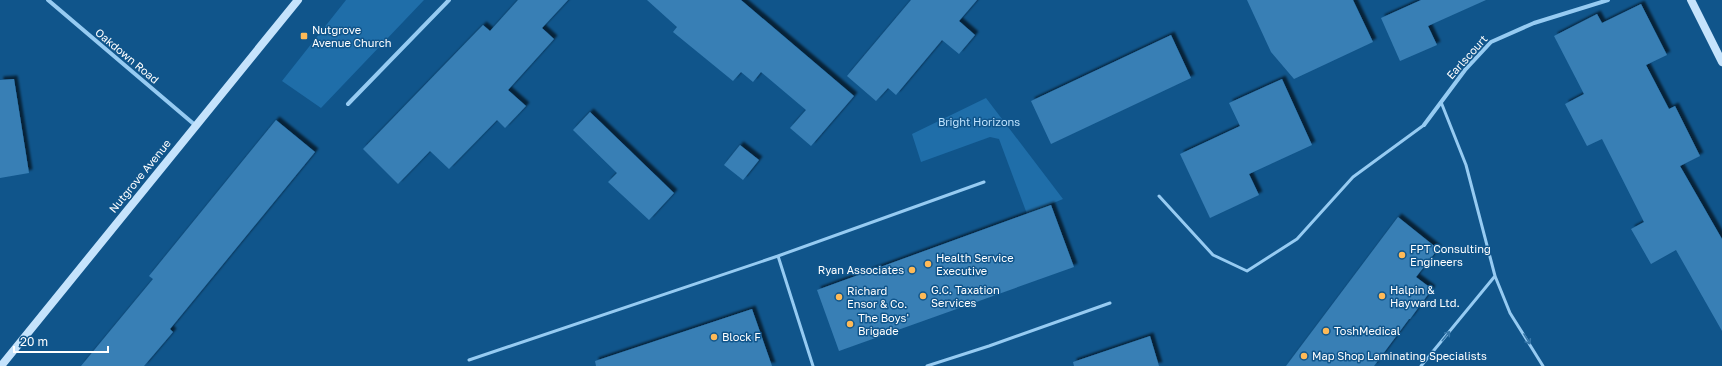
<svg xmlns="http://www.w3.org/2000/svg" width="1722" height="366" font-family="'Golos Text',sans-serif">
	<style>
		.green { fill: #1f6ea9 }
		.building { fill: #387fb5; filter: url(#shadow) }
		.lines { fill: none; stroke-linecap: round; stroke-linejoin: round }
		.lane { stroke: #96cbf2; stroke-width: 3 }
		.street { stroke: #96cbf2; stroke-width: 4 }
		.secondary { stroke: #c5e3fc; stroke-width: 8 }
		.oneway { stroke: #3878aa }
		.poi-dot { fill: #ffba57; stroke: #10558b; stroke-width: 1.5 }
		.labels { text-anchor: middle; stroke-width: 3; stroke-linejoin: round; paint-order: stroke }
		.poi-label { font-size: 11px; fill: #fff; stroke: #10558b; text-anchor: start }
		.street-label { font-size: 11px; fill: #fff; stroke: #10558b }
		.park-label { font-size: 11px; fill: #bde2fd; stroke: #10558b }
	</style>
	<defs>
		<filter id="shadow"><feDropShadow dx="3.5" dy="-3.5" stdDeviation="1" flood-color="#0009"/></filter>
	</defs>
	<rect width="100%" height="100%" fill="#10558b"/>
	<!-- green -->
	<path class="green" d="M346,0h78l-103,108 -39,-27z
		M986,98l77,101 -36,15 -28,-75 -9,-2 -69,25 -9,-28z"/>
	<!-- building -->
	<path class="building" d="M518,0h50l-26,28 12,11 -46,51 18,16 -21,22 -8,-8 -48,49 -19,-18 -32,33 -35,-35 120,-124 7,6z
		M647,0h94l113,96 -43,50 -21,-18 16,-18 -45,-38 -8,10 -12,-10 -8,9 -60,-49 4,-5z
		M911,0h66l-18,21 16,14 -16,19 -17,-14 -46,55 -8,-7 -12,13 -29,-25z
		M1247,0h106l20,42 -79,37 -23,-27z
		M1421,0h65l-58,26 9,19 -37,16 -19,-43z
		M1641,4l26,51 -21,10 23,44 6,-3 25,50 -20,10 42,73v92l-46,-81 -25,14 -20,-35 13,-7 -42,-83 -15,7 -22,-42 19,-10 -30,-58 43,-22 5,9z
		M1171,35l20,43 -140,66 -20,-43z
		M14,79l15,94 -29,5v-98z
		M1282,79l30,66 -63,29 10,21 -49,23 -30,-64 60,-28 -11,-23z
		M590,112l84,81 -25,27 -41,-38 9,-9 -44,-43z
		M276,120l39,32 -145,177 3,3 -29,34h-63l72,-87 -4,-3z
		M740,145l19,15 -16,20 -19,-15z
		M1051,205l23,62 -235,84 -22,-61z
		M1398,217l40,32 -22,28 16,12 -22,30h-1l-35,47h-88z
		M752,309l20,57h-176l-1,-5z
		M1150,336l9,30h-85l-1,-4z"/>
	<g class="lines">
		<!-- lane -->
		<path class="lane" d="M1441,102l25,63 29,111 15,37 33,53
			M1159,196l54,59 34,16 50,-32 56,-62 71,-52
			M778,256l35,110
			M469,360l309,-104 206,-74
			M927,366l62,-20 121,-43
			M1421,366l74,-90"/>
		<!-- street -->
		<path class="street" d="M48,0l147,125
			M348,104l101,-104
			M1424,125l41,-55 26,-28 43,-19 74,-23"/>
		<!-- secondary -->
		<path class="secondary" d="M1691,0l31,62
			M1,366l297,-366"/>
	</g>
	<!-- one-way arrows -->
	<defs><path id="oneway-shaft" d="M-6 0H5M1.5-3L5.5 0L1.5 3" fill="none" stroke-width="1.6" stroke-linecap="round" stroke-linejoin="round"/></defs>
	<g class="oneway">
		<use href="#oneway-shaft" transform="translate(1446 336) rotate(-51)"/>
		<use href="#oneway-shaft" transform="translate(1527 339) rotate(59)"/>
	</g>
	<!-- markers -->
	<g class="poi-dot">
		<rect x="300" y="32" width="8" height="8" rx="2"/>
		<circle cx="1402" cy="255" r="4"/>
		<circle cx="928" cy="264" r="4"/>
		<circle cx="912" cy="270" r="4"/>
		<circle cx="923" cy="296" r="4"/>
		<circle cx="1382" cy="296" r="4"/>
		<circle cx="839" cy="297" r="4"/>
		<circle cx="850" cy="324" r="4"/>
		<circle cx="1326" cy="331" r="4"/>
		<circle cx="714" cy="337" r="4"/>
		<circle cx="1304" cy="356" r="4"/>
	</g>
	<g class="labels">
		<!-- poi labels -->
		<g class="poi-label">
			<text x="312" y="34">Nutgrove<tspan x="312" dy="13">Avenue Church</tspan></text>
			<text x="1410" y="253">FPT Consulting<tspan x="1410" dy="13">Engineers</tspan></text>
			<text x="936" y="262">Health Service<tspan x="936" dy="13">Executive</tspan></text>
			<text x="904" y="274" text-anchor="end">Ryan Associates</text>
			<text x="931" y="294">G.C. Taxation<tspan x="931" dy="13">Services</tspan></text>
			<text x="1390" y="294">Halpin &amp;<tspan x="1390" dy="13">Hayward Ltd.</tspan></text>
			<text x="847" y="295">Richard<tspan x="847" dy="13">Ensor &amp; Co.</tspan></text>
			<text x="858" y="322">The Boys'<tspan x="858" dy="13">Brigade</tspan></text>
			<text x="1334" y="335">ToshMedical</text>
			<text x="722" y="341">Block F</text>
			<text x="1312" y="360">Map Shop Laminating Specialists</text>
		</g>
		<!-- street labels -->
		<g class="street-label">
			<text transform="translate(127 56) rotate(40)" y="4">Oakdown Road</text>
			<text transform="translate(1467 57) rotate(-48)" y="4">Earlscourt</text>
			<text transform="translate(140 176) rotate(-51)" y="4">Nutgrove Avenue</text>
		</g>
		<!-- park labels -->
		<g class="park-label">
			<text x="979" y="126">Bright Horizons</text>
		</g>
	</g>
	<!-- scale -->
	<path d="M14 346v6h94v-6" fill="none" stroke="#ffffff" stroke-width="2"/>
	<text x="20" y="346" font-size="12" fill="#ffffff" stroke="#10558b" stroke-width="3" paint-order="stroke">20 m</text>
</svg>
